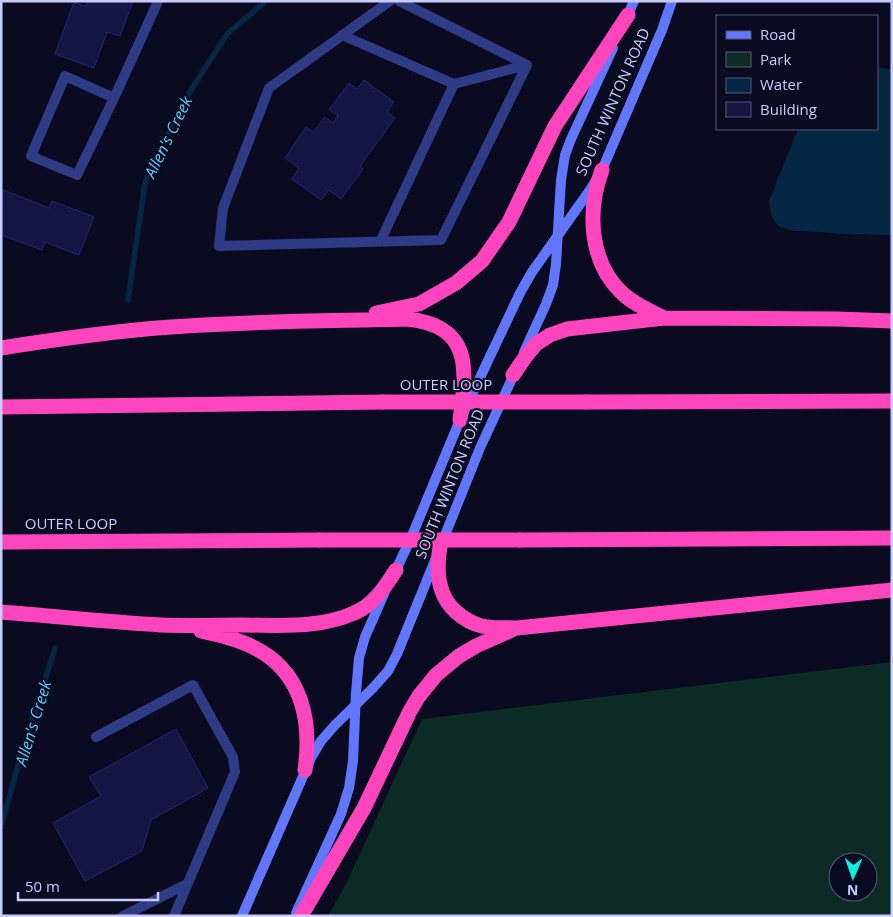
<svg xmlns="http://www.w3.org/2000/svg" width="893" height="917" font-family="'Open Sans',sans-serif">
	<style>
		.green { fill: #0d2b25; fill-rule: evenodd }
		.water { fill: #062744 }
		.lines { fill: none; stroke-linecap: round; stroke-linejoin: round }
		.stream { stroke: #062744; stroke-width: 5.5 }
		.building { fill: #161443; stroke: #262472 }
		.lane { stroke: #303b85; stroke-width: 10 }
		.secondary { stroke: #6177ff; stroke-width: 10 }
		.highway { stroke: #ff45bd; stroke-width: 15 }
		.highway-bridge { stroke: #ff45bd; stroke-width: 15 }
		.labels { text-anchor: middle; stroke-width: 4.5; stroke-linejoin: round; paint-order: stroke }
		.street-label { font-size: 15px; fill: #caccff; stroke: #0a0a20 }
		.water-label { font-size: 16px; font-style: italic; fill: #58ceff; stroke: #0a0a20 }
	</style>
	<rect width="100%" height="100%" fill="#0a0a20"/>
	<!-- green -->
	<path class="green" d="M892,662v254h-564l18,-32 76,-165zM838,862h30v30h-30z"/>
	<!-- water -->
	<path class="water" d="M877,67l15,3v165l-49,-1 -21,-2 -28,-1 -16,-5 -7,-11 -2,-14 29,-72h79z"/>
	<g class="lines">
		<!-- stream -->
		<path class="stream" d="M128,300l17,-117 37,-79 45,-70 39,-33
			M1,827l20,-72 34,-107"/>
	</g>
	<!-- building -->
	<path class="building" d="M88,1h45l-13,35 -13,-4 -13,36 -39,-14 19,-52 12,5z
		M364,80l30,22 -7,10 8,6 -35,48 3,3 -22,30 -12,-9 -8,10 -29,-21 7,-11 -14,-10 21,-31 7,5 12,-15 8,6 5,-8 -9,-5 20,-27 8,6z
		M1,189l48,19 3,-7 42,16 -15,38 -34,-13 -3,8 -41,-15z
		M176,729l32,59 -57,32 -9,31 -57,30 -32,-58 48,-27 -12,-19z"/>
	<g class="lines">
		<!-- lane -->
		<path class="lane" d="M390,1l-121,87 -46,120 -4,38 222,-6 86,-175 -128,-64
			M342,35l112,49 -74,158
			M454,84l73,-19
			M114,98l-49,-22 -34,80 46,19c28,-57 55,-115 81,-174
			M96,737l97,-52 40,72 2,15 -61,144
			M123,916l64,-32"/>
		<!-- secondary -->
		<path class="secondary" d="M626,19l8,-18
			M524,352l22,-48 7,-19 3,-21 5,-84 4,-25 6,-16 42,-91
			M441,545l39,-97 36,-78
			M394,574l17,-36 49,-118 60,-127 12,-21 58,-82 12,-20 60,-140 10,-29
			M296,913l45,-99 8,-26 4,-27 3,-68 3,-35 6,-21 19,-43
			M242,916l69,-158 10,-17 14,-16 38,-37 15,-17 9,-17 39,-96"/>
		<!-- highway -->
		<path class="highway" d="M602,170c-15,40 -13,91 19,122 12,12 29,19 43,26
			M376,313l43,-9 37,-21 26,-22 27,-39 46,-96 73,-111
			M1,348c57,-9 113,-17 170,-21 78,-6 157,-6 235,-8 66,6 61,49 54,101
			M513,375l13,-19 10,-12 14,-9 17,-6 97,-11 174,1 54,2
			M586,402l306,-1
			M1,407l382,-5
			M520,540l372,-2
			M1,542l318,-2
			M440,547c-4,23 -3,47 15,64 8,7 17,13 27,15 11,3 23,1 35,2l375,-38
			M1,612c53,4 107,10 160,13 27,1 54,0 80,0 38,0 78,4 113,-12 20,-8 31,-26 42,-43
			M201,631c18,4 36,8 52,16 49,24 59,73 52,123
			M301,916l63,-108 46,-97 9,-15 17,-21 23,-19 17,-10 36,-16"/>
		<!-- highway-bridge -->
		<path class="highway-bridge" d="M383,402h203
			M319,540h201"/>
	</g>
	<g class="labels">
		<!-- street labels -->
		<g class="street-label">
			<text transform="translate(613 102) rotate(-66)" y="5">SOUTH WINTON ROAD</text>
			<text x="446" y="390">OUTER LOOP</text>
			<text transform="translate(450 484) rotate(-68)" y="5">SOUTH WINTON ROAD</text>
			<text x="71" y="529">OUTER LOOP</text>
		</g>
		<!-- water labels -->
		<g class="water-label">
			<text transform="translate(168 137) rotate(-64)" y="6">Allen's Creek</text>
			<text transform="translate(33 723) rotate(-73)" y="6">Allen's Creek</text>
		</g>
	</g>
	<!-- border -->
	<rect width="893" height="917" fill="none" stroke="#caccff" stroke-width="5"/>
	<!-- legend -->
	<rect x="716" y="15" width="162" height="115" fill="#0a0a20" stroke="#575879"/>
	<rect x="726" y="31" width="25" height="8" fill="#6177ff" stroke="#575879"/>
	<text x="760" y="40" font-size="15" fill="#caccff">Road</text>
	<rect x="726" y="52" width="25" height="15" fill="#0d2b25" stroke="#575879"/>
	<text x="760" y="65" font-size="15" fill="#caccff">Park</text>
	<rect x="726" y="78" width="25" height="15" fill="#062744" stroke="#575879"/>
	<text x="760" y="90" font-size="15" fill="#caccff">Water</text>
	<rect x="726" y="102" width="25" height="15" fill="#161443" stroke="#575879"/>
	<text x="760" y="115" font-size="15" fill="#caccff">Building</text>
	<!-- north arrow -->
	<g transform="translate(853 877) rotate(182)"><circle r="24" fill="#0a0a20" stroke="#575879"/>
	<path d="M0-4L9 19L0 12L-9 19Z" fill="#00f5e4"/>
	<text y="-8" font-size="14" font-weight="bold" text-anchor="middle" fill="#caccff">N</text>
	</g>
	<!-- scale -->
	<path d="M18 892v8h140v-8" fill="none" stroke="#caccff" stroke-width="2.5"/>
	<text x="25" y="892" font-size="15" fill="#caccff" stroke="#0a0a20" stroke-width="4" paint-order="stroke">50 m</text>
</svg>
